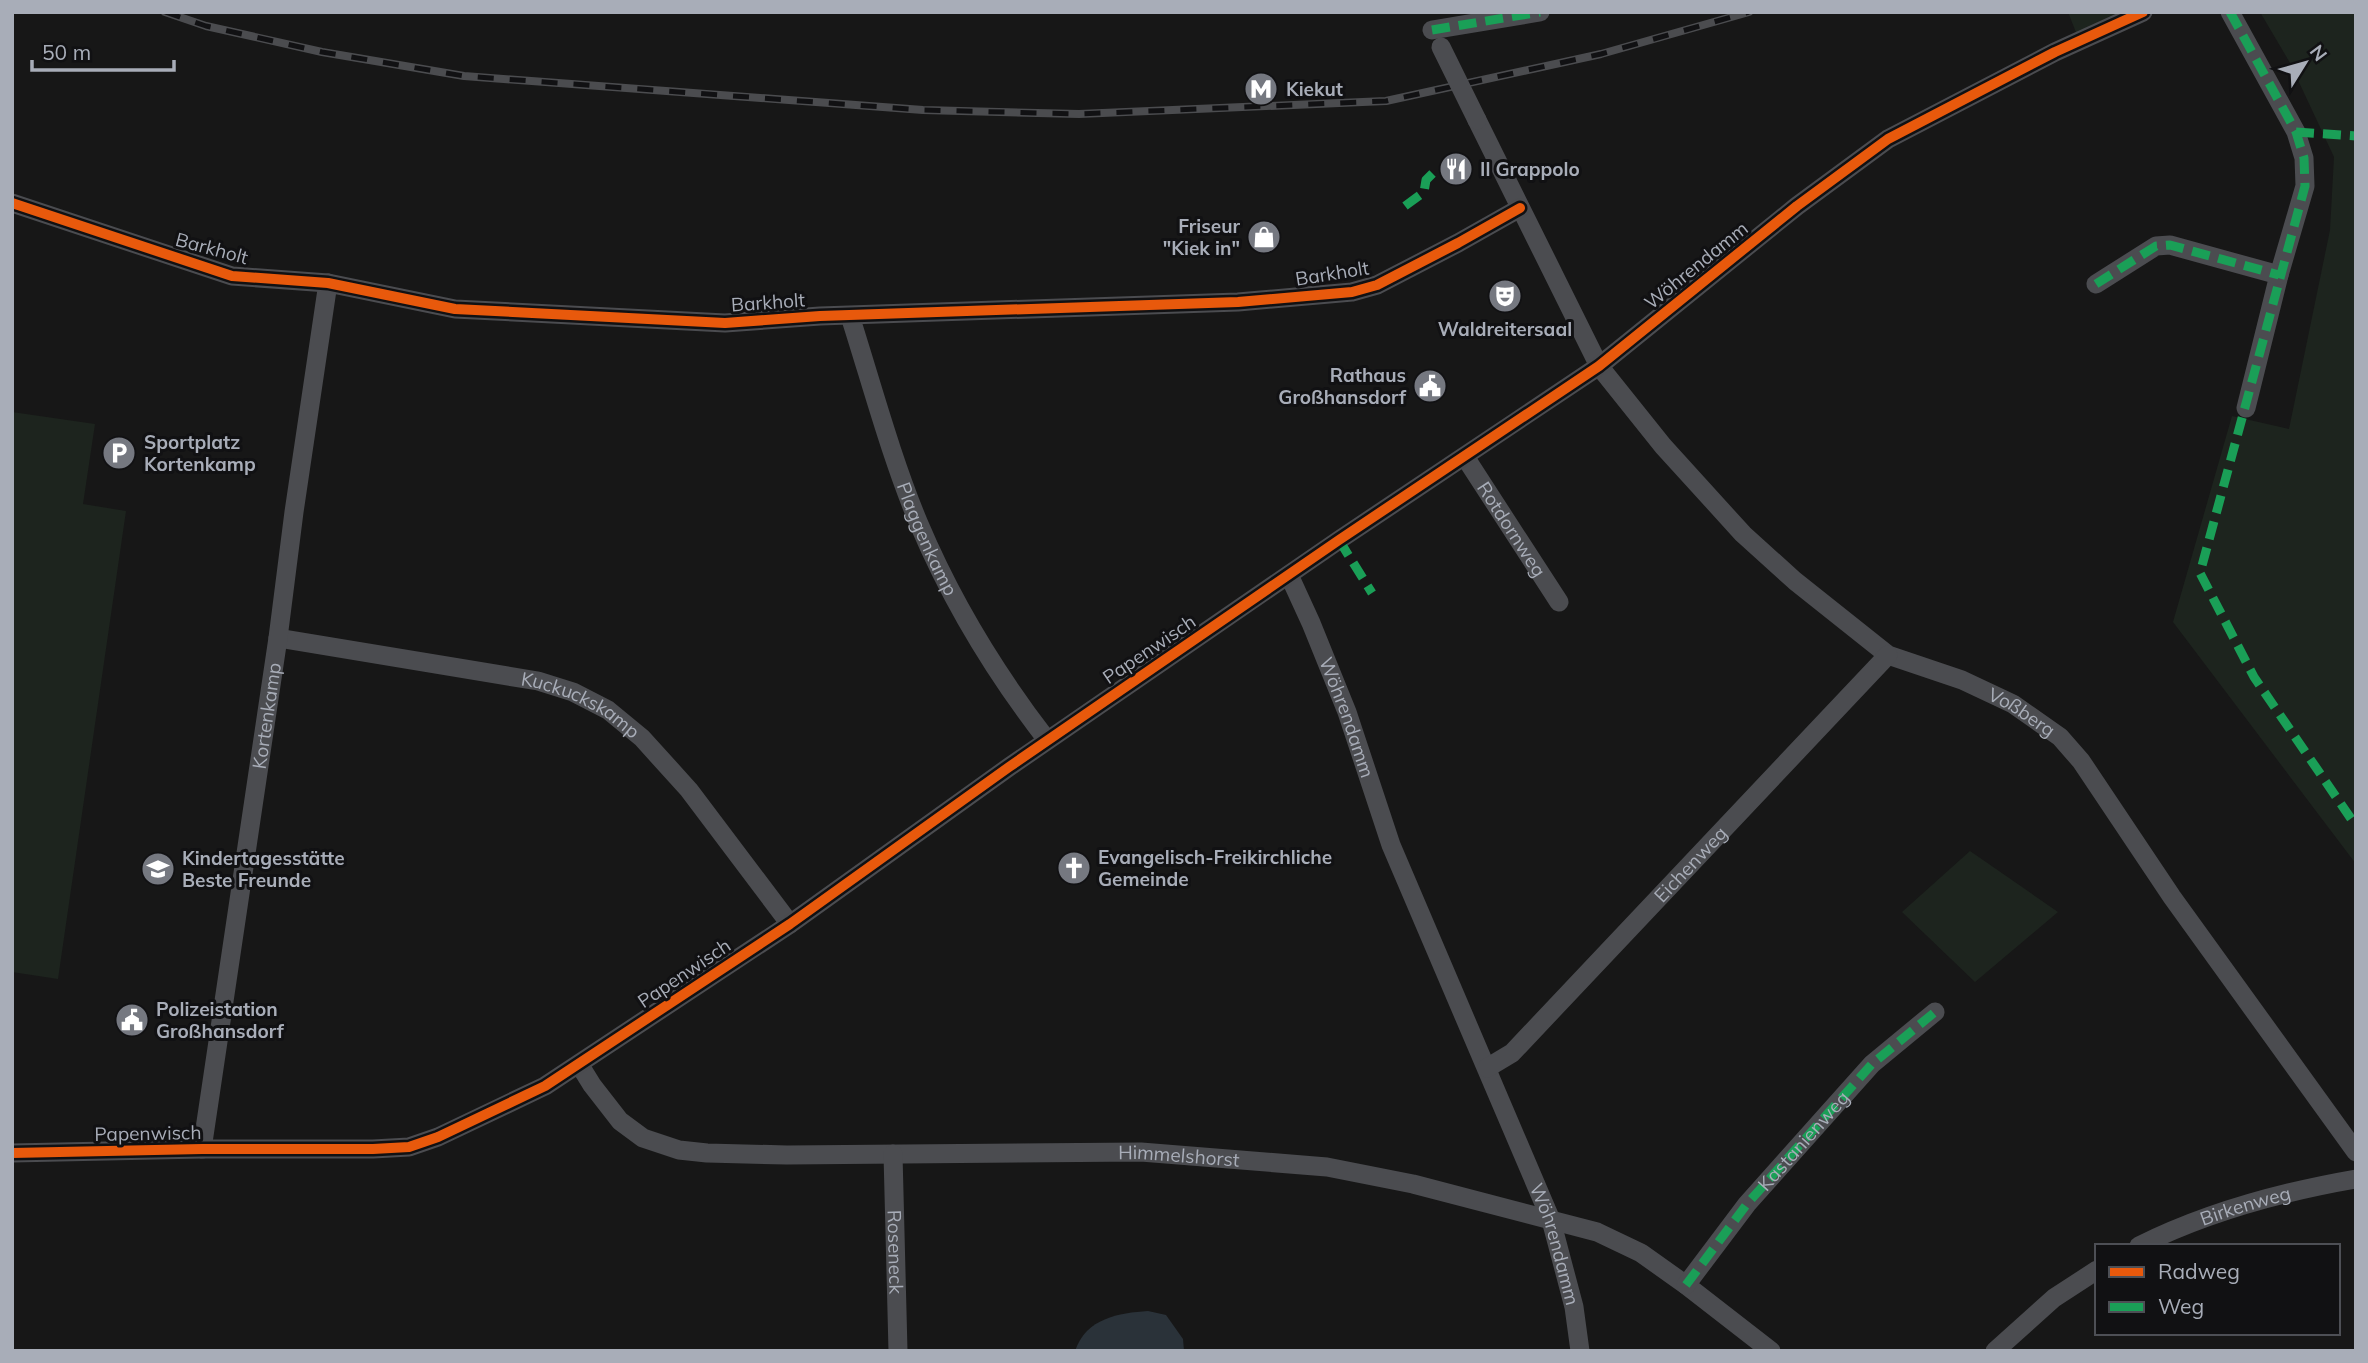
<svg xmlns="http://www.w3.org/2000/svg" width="2368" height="1363" font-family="Mulish,sans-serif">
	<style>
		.green { fill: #1d241e }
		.water { fill: #2a3239 }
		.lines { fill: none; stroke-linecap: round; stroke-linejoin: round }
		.street { stroke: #4b4c50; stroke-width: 19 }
		.rail-casing { stroke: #4b4c4f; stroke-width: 8 }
		.rail { stroke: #111113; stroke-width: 5; stroke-dasharray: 16; stroke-linecap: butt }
		.street-bridge { stroke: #4b4c50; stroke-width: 19 }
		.quiet { stroke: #1a9f57; stroke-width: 9; stroke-dasharray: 18 9; stroke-linecap: butt }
		.cycleway-casing { stroke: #111113; stroke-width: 15 }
		.cycleway { stroke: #e8590c; stroke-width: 10 }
		.labels { text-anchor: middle; stroke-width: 6; stroke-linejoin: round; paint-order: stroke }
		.poi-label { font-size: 19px; font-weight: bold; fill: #a8adb8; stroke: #111113; text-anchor: start }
		.street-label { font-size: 19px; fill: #a8adb8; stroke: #111113 }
	</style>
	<rect width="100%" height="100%" fill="#171717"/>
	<!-- green -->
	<path class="green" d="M2068,12h60l-51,23z
		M2260,12h96v852l-183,-242 59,-206 57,13 41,-199 4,-73 -44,-94z
		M12,412l83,12 -12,80 43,7 -68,468 -46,-7z
		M1970,851l88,61 -83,70 -73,-70z"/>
	<!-- water -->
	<path class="water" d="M1148,1311l18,4 17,24 1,12h-109c11,-33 44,-38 73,-40z"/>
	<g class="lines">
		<!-- street -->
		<g class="street">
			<path d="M2230,12l66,120 8,26 1,28 -26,89 -33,133"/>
			<path d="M1432,30l108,-18"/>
			<path id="s1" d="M1477,120l122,246 64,80 80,88 52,47 93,74 74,25 51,24 47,33 21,24 91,136 184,255"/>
			<path d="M12,203l220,73 96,7 127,26 270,14 95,-7 418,-14 114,-10 25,-7 81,-42 62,-35"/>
			<path d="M2096,284l60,-38 14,-1 109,30"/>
			<path id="s2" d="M850,316c22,69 41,141 69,208 33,78 77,150 128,216"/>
			<path id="s3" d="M1465,457l94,145"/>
			<path id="s4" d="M1289,575l22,48 36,89 44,133 160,375 23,87 6,44"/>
			<path id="s5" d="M278,638l260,43 35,11 35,18 34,28 47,52 101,134"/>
			<path id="s6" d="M579,1064l13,21 28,36 23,17 36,12 28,3 80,2 354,-3 186,15 86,17 184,48 44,21 45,32 85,66"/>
			<path id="s7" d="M1487,1068l25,-15 376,-398"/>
			<path id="s8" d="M202,1149l76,-511 16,-126 34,-229"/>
			<path d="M12,1153l190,-4h171l36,-2 29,-10 107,-51 245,-162 219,-157 330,-227 260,-174 198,-160 91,-67 167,-87 88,-40"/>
			<path id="s9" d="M893,1154l5,197"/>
			<path id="s10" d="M2139,1246c68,-34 142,-54 217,-67"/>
			<path id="s11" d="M1686,1285l61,-81 108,-121 17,-19 63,-52"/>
			<path d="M1995,1351l59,-53 43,-28"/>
		</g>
		<defs>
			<path id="rail" d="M165,12l41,14 116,26 142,24 459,34 156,4 307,-13 215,-47 148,-42"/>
		</defs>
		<!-- rail casing -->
		<use href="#rail" class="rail-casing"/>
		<!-- rail -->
		<use href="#rail" class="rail"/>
		<!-- street-bridge -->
		<path class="street-bridge" d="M1441,47l36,73"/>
		<!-- quiet -->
		<path class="quiet" d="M2230,12l66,120 8,26 1,28 -105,387 54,104 102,149
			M1432,30l108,-18
			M2296,132l60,4
			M1405,206l19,-14 2,-12 7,-7
			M2096,284l60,-38 14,-1 109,30
			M1339,540l33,53
			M1686,1285l61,-81 108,-121 17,-19 63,-52"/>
		<defs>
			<path id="cycleway" d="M12,203l220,73 96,7 127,26 270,14 95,-7 418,-14 114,-10 25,-7 81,-42 62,-35
				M12,1153l190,-4h171l36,-2 29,-10 107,-51 245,-162 219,-157 330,-227 260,-174 198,-160 91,-67 167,-87 88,-40"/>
		</defs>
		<!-- cycleway casing -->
		<use href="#cycleway" class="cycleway-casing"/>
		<!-- cycleway -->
		<use href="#cycleway" class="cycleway"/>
	</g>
	<!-- icons -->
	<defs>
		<symbol id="metro-disc" viewBox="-11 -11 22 22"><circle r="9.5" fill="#757880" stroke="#111113"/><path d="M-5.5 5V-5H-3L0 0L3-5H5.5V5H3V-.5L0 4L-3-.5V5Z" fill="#fff"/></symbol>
		<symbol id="restaurant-disc" viewBox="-11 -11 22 22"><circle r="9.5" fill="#757880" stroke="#111113"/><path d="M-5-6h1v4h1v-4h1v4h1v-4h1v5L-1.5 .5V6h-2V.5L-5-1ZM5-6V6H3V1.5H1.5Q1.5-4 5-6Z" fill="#fff"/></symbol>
		<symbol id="shop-disc" viewBox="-11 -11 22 22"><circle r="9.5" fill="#757880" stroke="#111113"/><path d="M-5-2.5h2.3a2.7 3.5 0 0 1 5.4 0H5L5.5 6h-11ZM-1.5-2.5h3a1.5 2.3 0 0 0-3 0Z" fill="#fff"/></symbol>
		<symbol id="theatre-disc" viewBox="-11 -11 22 22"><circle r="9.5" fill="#757880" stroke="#111113"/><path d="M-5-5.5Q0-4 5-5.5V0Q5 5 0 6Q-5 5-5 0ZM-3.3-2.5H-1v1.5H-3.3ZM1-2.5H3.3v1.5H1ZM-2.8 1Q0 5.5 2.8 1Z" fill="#fff"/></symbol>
		<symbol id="civic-disc" viewBox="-11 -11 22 22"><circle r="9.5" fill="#757880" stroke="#111113"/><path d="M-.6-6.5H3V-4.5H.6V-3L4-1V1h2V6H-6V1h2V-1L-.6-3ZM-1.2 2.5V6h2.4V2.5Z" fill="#fff"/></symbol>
		<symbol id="parking-disc" viewBox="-11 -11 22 22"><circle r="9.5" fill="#757880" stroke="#111113"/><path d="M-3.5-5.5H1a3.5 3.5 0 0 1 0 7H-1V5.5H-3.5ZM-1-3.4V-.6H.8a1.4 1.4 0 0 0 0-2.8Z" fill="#fff"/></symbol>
		<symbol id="church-disc" viewBox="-11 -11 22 22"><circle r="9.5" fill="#757880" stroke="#111113"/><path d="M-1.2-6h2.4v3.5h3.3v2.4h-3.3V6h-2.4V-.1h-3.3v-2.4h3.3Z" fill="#fff"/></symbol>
		<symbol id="school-disc" viewBox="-11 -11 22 22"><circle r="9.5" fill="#757880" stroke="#111113"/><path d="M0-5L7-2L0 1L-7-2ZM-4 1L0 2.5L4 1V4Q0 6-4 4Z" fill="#fff"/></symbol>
	</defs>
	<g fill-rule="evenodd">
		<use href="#metro-disc" x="1242" y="70" width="38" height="38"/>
		<use href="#restaurant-disc" x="1437" y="150" width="38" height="38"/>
		<use href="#shop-disc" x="1245" y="218" width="38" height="38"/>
		<use href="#theatre-disc" x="1486" y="277" width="38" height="38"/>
		<use href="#civic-disc" x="1411" y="367" width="38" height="38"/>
		<use href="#parking-disc" x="100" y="434" width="38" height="38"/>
		<use href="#church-disc" x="1055" y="849" width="38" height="38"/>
		<use href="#school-disc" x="139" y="850" width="38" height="38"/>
		<use href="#civic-disc" x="113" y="1001" width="38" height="38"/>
	</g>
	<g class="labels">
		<!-- poi labels -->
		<g class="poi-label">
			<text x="1286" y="96">Kiekut</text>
			<text x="1480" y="176">Il Grappolo</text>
			<text x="1240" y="233" text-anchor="end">Friseur<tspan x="1240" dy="22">"Kiek in"</tspan></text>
			<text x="1505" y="336" text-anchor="middle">Waldreitersaal</text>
			<text x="1406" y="382" text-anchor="end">Rathaus<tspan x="1406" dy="22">Großhansdorf</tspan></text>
			<text x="144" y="449">Sportplatz<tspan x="144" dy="22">Kortenkamp</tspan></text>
			<text x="1098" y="864">Evangelisch-Freikirchliche<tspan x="1098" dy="22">Gemeinde</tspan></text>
			<text x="182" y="865">Kindertagesstätte<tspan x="182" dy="22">Beste Freunde</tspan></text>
			<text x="156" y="1016">Polizeistation<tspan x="156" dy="22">Großhansdorf</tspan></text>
		</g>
		<!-- street labels -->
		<g class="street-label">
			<text transform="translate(212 248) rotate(15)" y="7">Barkholt</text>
			<text transform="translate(1696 265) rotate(-39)" y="7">Wöhrendamm</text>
			<text transform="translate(1332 273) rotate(-9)" y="7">Barkholt</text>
			<text transform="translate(768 302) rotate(-4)" y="7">Barkholt</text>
			<text dy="7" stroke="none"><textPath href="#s3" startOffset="86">Rotdornweg</textPath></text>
			<text dy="7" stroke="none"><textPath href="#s2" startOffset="236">Plaggenkamp</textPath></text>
			<text transform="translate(1149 649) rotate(-34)" y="7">Papenwisch</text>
			<text dy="7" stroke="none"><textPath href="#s5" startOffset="312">Kuckuckskamp</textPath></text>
			<text dy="7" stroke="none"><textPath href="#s1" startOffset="831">Voßberg</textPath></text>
			<text dy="7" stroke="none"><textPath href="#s8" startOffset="438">Kortenkamp</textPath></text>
			<text dy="7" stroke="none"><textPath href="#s4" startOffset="154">Wöhrendamm</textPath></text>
			<text dy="7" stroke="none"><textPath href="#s7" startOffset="289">Eichenweg</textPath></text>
			<text transform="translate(684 973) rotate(-34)" y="7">Papenwisch</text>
			<text transform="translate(148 1133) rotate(-1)" y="7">Papenwisch</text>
			<text dy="7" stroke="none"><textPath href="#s11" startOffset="186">Kastanienweg</textPath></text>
			<text dy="7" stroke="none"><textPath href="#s6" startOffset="637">Himmelshorst</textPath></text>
			<text dy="7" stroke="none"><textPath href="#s10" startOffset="114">Birkenweg</textPath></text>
			<text dy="7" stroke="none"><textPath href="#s4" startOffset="721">Wöhrendamm</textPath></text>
			<text dy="7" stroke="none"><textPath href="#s9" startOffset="98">Roseneck</textPath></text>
		</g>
	</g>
	<!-- border -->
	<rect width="2368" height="1363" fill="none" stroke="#a8adb8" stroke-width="28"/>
	<!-- legend -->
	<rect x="2095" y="1244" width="245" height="91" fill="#111113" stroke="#4d4f55" stroke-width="2"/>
	<rect x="2109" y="1267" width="35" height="10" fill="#e8590c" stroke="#4d4f55" stroke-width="2"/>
	<text x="2158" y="1279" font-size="21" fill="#a8adb8">Radweg</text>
	<rect x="2109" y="1302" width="35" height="10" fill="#1a9f57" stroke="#4d4f55" stroke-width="2"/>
	<text x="2158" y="1314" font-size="21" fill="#a8adb8">Weg</text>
	<!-- north arrow -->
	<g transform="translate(2305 63) rotate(53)" stroke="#111113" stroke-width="5" paint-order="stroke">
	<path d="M0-5L12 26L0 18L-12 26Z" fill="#a8adb8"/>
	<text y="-10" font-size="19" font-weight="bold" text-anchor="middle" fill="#a8adb8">N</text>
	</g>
	<!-- scale -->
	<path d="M32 60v10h142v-10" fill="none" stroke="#a8adb8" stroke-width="3.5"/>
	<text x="42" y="60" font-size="21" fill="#a8adb8" stroke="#111113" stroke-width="5" paint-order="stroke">50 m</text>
</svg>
